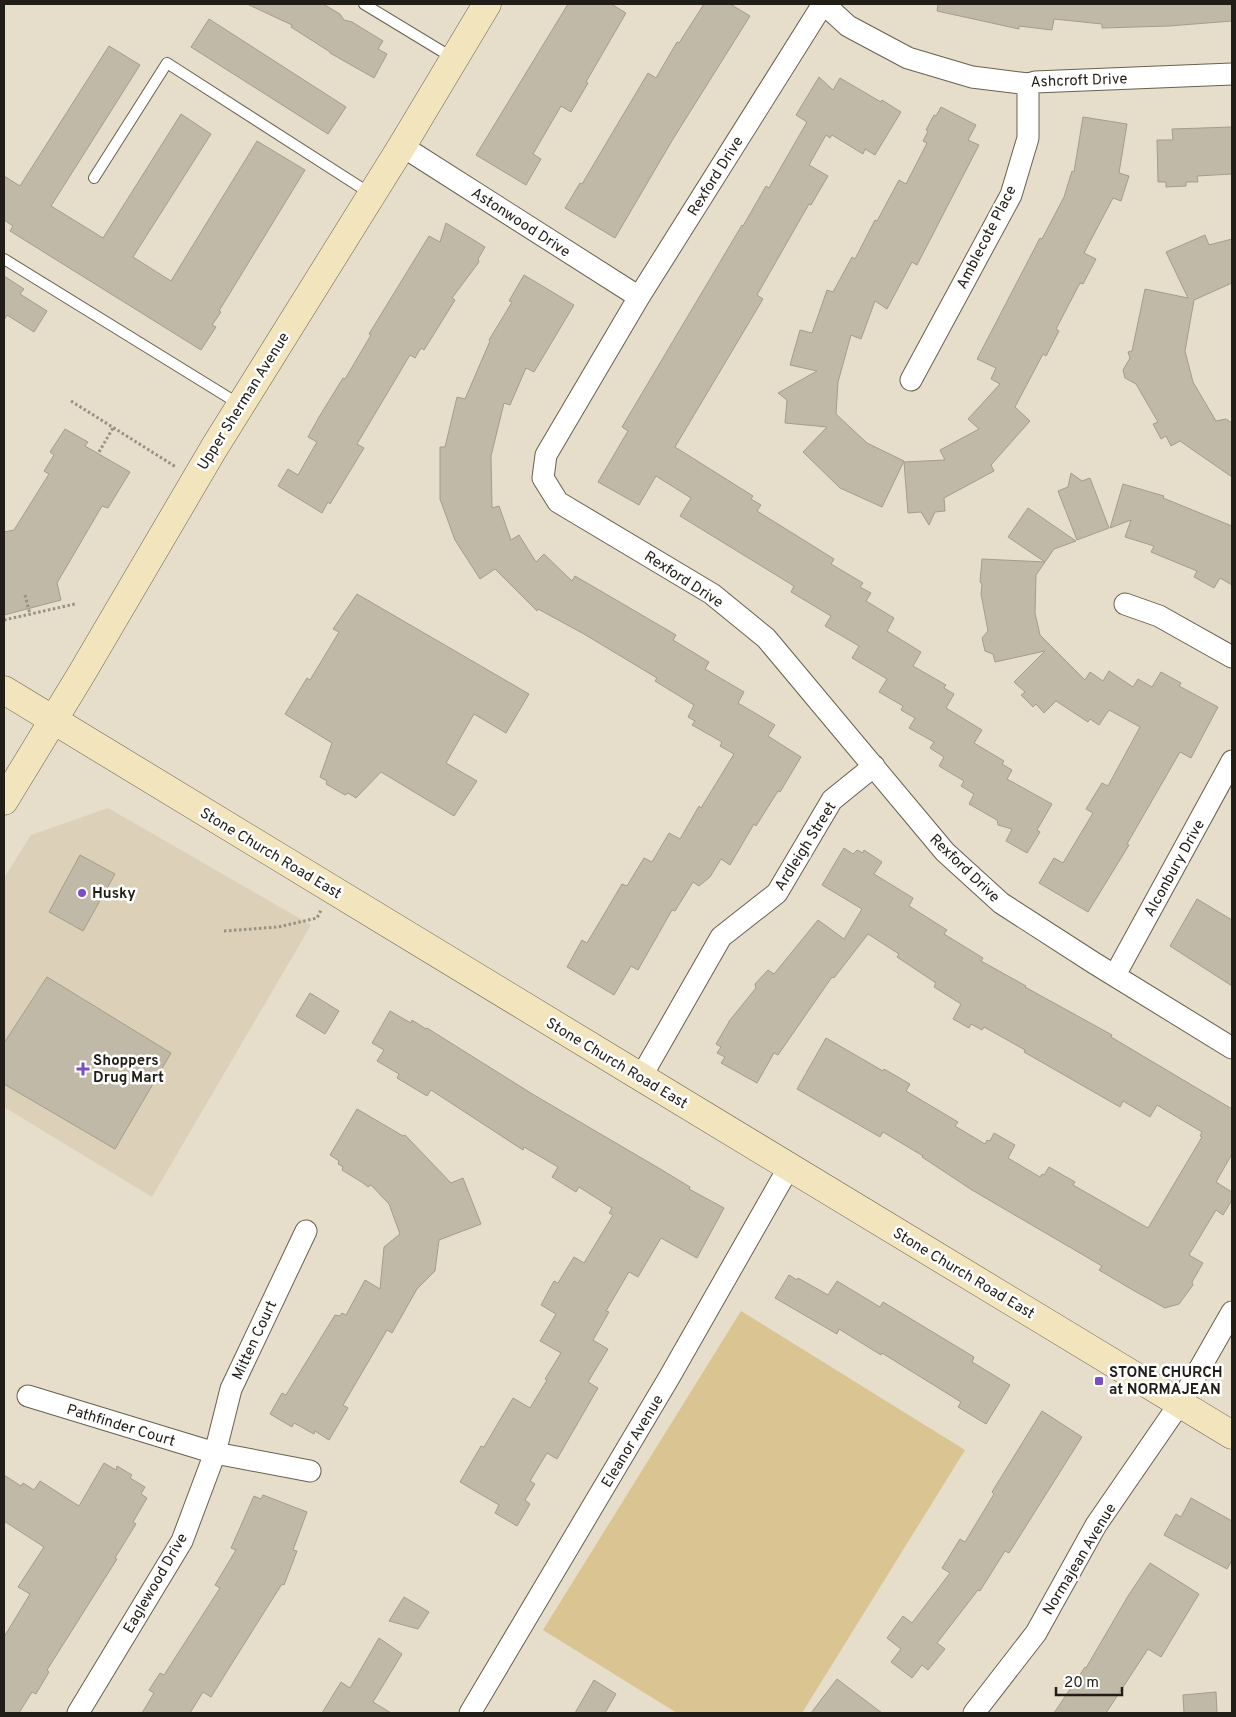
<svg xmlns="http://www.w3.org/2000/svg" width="1236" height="1717" font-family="Overpass,sans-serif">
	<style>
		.built { fill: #dcd1b8 }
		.green { fill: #d9c492 }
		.building { fill: #c1b9a7; stroke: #a59d8b }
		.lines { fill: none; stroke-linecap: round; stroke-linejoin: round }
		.service-casing { stroke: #686150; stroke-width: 12 }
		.minor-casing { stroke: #686150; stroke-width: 23 }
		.secondary-casing { stroke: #686150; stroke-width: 29 }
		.path { stroke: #979183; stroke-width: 3; stroke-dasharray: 2.5 2.5; stroke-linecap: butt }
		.service { stroke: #fff; stroke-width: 10 }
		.minor { stroke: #fff; stroke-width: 21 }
		.secondary { stroke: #f2e5bd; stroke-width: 28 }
		.poi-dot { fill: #7b4dc6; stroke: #fff; stroke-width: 2 }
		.labels { text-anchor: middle; stroke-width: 5; stroke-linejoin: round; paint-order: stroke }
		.street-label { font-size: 15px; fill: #211e17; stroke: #fff }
		.poi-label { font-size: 15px; font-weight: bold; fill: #211e17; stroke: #fff; text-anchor: start }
	</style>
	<rect width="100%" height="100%" fill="#e6ddca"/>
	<!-- built -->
	<path class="built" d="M108,808l203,117 -159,272 -148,-90v-229l27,-43z"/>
	<!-- green -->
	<path class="green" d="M741,1311l224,139 -163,263h-125l-134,-83z"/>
	<!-- building -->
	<path class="building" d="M247,4h76l17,10 4,6 8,2 31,19 -5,8 9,5 -13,24 -44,-25v-1l-39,-25 1,-2z
		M568,4h43l15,9 -40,69 2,1 -17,29 -10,-6 -28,48 8,5 -15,26 -50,-30z
		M704,4h26l20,12 -77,123 -58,99 -50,-30 15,-25 2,1 66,-111 8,5 21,-36 2,1z
		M938,4h294v17l-63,5 -67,2v-4l-48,-5 -2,11 -33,-4v3l-82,-18z
		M209,19l137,88 -18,27 -137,-87z
		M109,46l31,19 -89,141 52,32 78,-124 30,20 -78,123 38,24 86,-140 48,29 -86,141 2,1 -9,13 4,2 -15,23 -191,-119 3,-5 -9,-6v-44l16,10z
		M819,77l14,13 7,-12 41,24 1,-2 19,12 -26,43 -10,-6 -2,5 -31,-19 -2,3 -4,-3 -17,30 19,11 -17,29 -2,-1 -52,91 6,4 -88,148 78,49 -2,3 10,6 -4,6 77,48 -3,5 32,19 -3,4 11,6 -5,8 28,17 -7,13 34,21 -8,14 33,19 -2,3 10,6 -8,14 36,22 -8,13 30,18 -2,3 10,6 -5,9 45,25 -15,26 3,2 -13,21 -21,-12 6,-12 -14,-4 -1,-5 -28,-16 5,-10 -13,-8 3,-5 -25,-15 5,-9 -14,-9 4,-6 -25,-14 6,-10 -14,-8 2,-4 -24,-14 8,-13 -35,-21 7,-12 -34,-20 6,-10 -40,-24 3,-6 -114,-70 11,-18 -35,-22 -17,29 -41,-23 30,-51 -6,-4 120,-202 1,1 23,-40 3,2 38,-66 -11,-7z
		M941,107l35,18 -8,15 11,5 -62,120 -5,-3 -25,47 -12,-8 -14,38 -10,-4 -13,47 -2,32 31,29 37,18 -22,46 -42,-19 -37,-36 24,-25 -42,-4 2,-23 -9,-7 39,-22 -27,-6 10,-35 12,3 15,-43 6,2 19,-35 3,2 20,-39 2,1 22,-41 7,4 21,-41 -4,-2 5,-10 -2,-1 8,-15 2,1z
		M1083,117l44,7 -8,49 10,3 -8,25 -8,-3 -29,55 12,6 -13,25 -3,-1 -24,46 3,2 -13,25 -3,-2 -28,53 15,14 -39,44 3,6 -50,27 1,13 -10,1 -6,13 -8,-13 -13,1 -4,-51 41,-2 -5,-10 39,-21 -11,-10 32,-35 -9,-5 5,-11 -19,-9 63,-121 2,1 22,-42 8,-26 2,1z
		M1232,127v47l-35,2 1,6h-12v4l-20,1v-5h-8l-1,-42h16l-1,-11z
		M446,223l39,24 -7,12 1,3 -27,36 3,2 -31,50 -3,-2 -6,10 -5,-3 -53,89 7,4 -34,56 -2,-2 -6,11 -44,-27 10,-17 10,6 19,-33 -9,-5 11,-20 24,-39 2,1 26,-44 -2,-1 60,-98 11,6z
		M1205,235l4,10 23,-6v44l-38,17 -9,51 8,31 23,39 10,-2 6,4v54l-52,-36 -9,5 -5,-10 -5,3 -8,-15 5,-2 -22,-38 -11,-6 -2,-8 7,-12 -2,-6 4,-1 13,-62 43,9 -22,-46z
		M524,275l50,30 -40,67 -8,-4 -16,37 -6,-2 -13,53 1,52 7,-2 12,34 8,-5 17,27 8,-8 28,27 3,-5 101,59 -3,5 36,22 -4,7 39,23 -6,11 37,22 -7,11 33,21 -21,35 -2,-1 -22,35 -2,-2 -24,41 -9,-6 -11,18 -11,9 -6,-4 -18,29 -3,-1 -34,60 -7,-4 -17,29 -47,-28 15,-27 5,3 35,-59 5,2 17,-28 8,4 17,-29 11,6 19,-33 2,2 33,-54 -14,-8 2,-4 -30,-17 3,-4 -7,-4 6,-12 -39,-24 2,-3 -73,-44 -46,-25 -1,2 -42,-42 -15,10 -25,-39 -15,-41v-52h5l12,-50 8,2 25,-58 -1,-1 23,-38 -3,-1z
		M4,276l20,13 -4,5 27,17 -13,21 -27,-17 -3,5z
		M65,429l23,13 -3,4 45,26 -22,36 -6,-2 -45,77 4,17 -57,15v-83l10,-2 35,-56 -5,-3 10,-16 -4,-3z
		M1071,473l11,8 8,-3 19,50 -32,12 -19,-49 10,-4z
		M1123,484l41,12 -1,2 69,28v59l-12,-7 -6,10 -20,-11 3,-6 -46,-19 3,-6 -29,-9 6,-17 -21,8z
		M1028,508l48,33 -22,8 -18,26 -1,38 5,22 45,45 5,-8 13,9 6,-10 24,16 5,-8 14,8 9,-15 20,11 -2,3 39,21 -27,51 -11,-6 -53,92 2,1 -41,67 -49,-29 15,-25 9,5 30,-50 -7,-4 16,-26 6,3 32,-59 -31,-17 -10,15 -9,-6 -2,3 -32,-21 -12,12 -8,-9 -3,3 -12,-12 4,-3 -11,-10 31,-31 -50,11 -2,-8 -8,-3 -3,-13 6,-7 -7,-37 1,-10 -2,-2 2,-23 63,3 -37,-25z
		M357,594l172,100 -23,39 -32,-19 -28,49 31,18 -23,35 -73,-44 -25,26 -8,-5 -3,2 -19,-11 1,-3 -7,-4 12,-34 -47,-29 22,-36 3,2 29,-48 -6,-3z
		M844,848l9,6 4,-4 6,3 1,-3 18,12 -8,12 39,24 -4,8 38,24 -3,4 39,24 -2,3 45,25 -1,1 87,48 -1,2 121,72v45l-16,28 16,10v8l-9,15 -7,-5 -27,45 14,8 -11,19 1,3 -14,19 -14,4 -34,-19 -32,-19 3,-4 -130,-76 -50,-33 1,-1 -40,-24 -3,5 -83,-48 29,-51 57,33 1,-2 26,15 -4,7 52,31 -3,4 30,18 2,-4 3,1 4,-8 21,12 -7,13 32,19 2,-3 2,1 5,-8 26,15 -2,3 75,43 54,-91 -2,-1 2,-4 -45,-27 -7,12 -27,-16 -3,6 -96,-55 1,-2 -41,-23 -2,3 -11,-6 -2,4 -16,-9 8,-15 -27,-17 2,-4 -39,-26 2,-3 -31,-20 -34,44 -2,-1 -54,78 -4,-2 -17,30 -36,-20 4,-6 -8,-4 4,-6 -5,-3 14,-24 26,-32 -1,-4 13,-14 6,4 44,-54 26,19 18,-30 -40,-24z
		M80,855l35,19 -32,57 -34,-19z
		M1197,899l35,21v66l-62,-40z
		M47,977l124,76 -56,96 -111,-65v-41z
		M310,993l29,18 -14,23 -29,-18z
		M390,1011l21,12 1,-3 14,9 1,-1 107,67 128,75 28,17 -1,2 35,19 -27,50 -36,-20 -23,39 -9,-5 -23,39 3,1 -16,28 15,9 -20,33 10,6 -41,71 -10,-6 -17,28 5,3 -10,16 5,4 -13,22 -22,-13 4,-8 -39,-23 21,-36 3,1 29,-49 17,10 17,-28 -2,-1 16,-26 -21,-12 16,-27 -15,-9 13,-24 4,2 16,-26 10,6 29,-48 -4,-2 3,-5 -33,-21 -3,5 -24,-15 6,-10 -34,-20 -1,3 -92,-60 -4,6 -30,-18 2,-4 -22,-13 7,-11 -12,-7z
		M357,1109l46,27 2,-1 46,48 12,-5 18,46 -42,16 -4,31 -18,18 -25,44 -5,-3 -44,75 5,3 -19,32 -14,-9 -1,3 -20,-11 -2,4 -22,-13 12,-21 4,2 49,-80 5,1 2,-3 4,2 19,-35 15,9 4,-42 16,-13 -11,-30 -18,-19 -3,2 -5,-4 -21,-13 1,-3 -5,-3 1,-3 -9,-6z
		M789,1275l8,5 1,-2 30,17 9,-14 43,26 3,-5 91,55 -2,5 38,23 -24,39 -28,-17 3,-5 -79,-49 -1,2 -42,-26 -2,5 -62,-36z
		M1042,1411l40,26 -73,116 -4,-2 -25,40 -2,-1 -41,53 8,6 -17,21 -6,-5 -10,13 -21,-16 10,-13 -14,-11 16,-22 9,7 38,-50 -8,-5 18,-29 5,3 29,-48 -2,-2z
		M104,1463l12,7 1,-4 15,9 -2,3 15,9 -4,7 6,4 -14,24 3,2 -21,34 2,1 -70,111 2,2 -13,22 -4,-2 -13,21h-15v-76l26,-43 -12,-7 26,-40 -40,-26v-46l17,11 2,-3 11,7 6,-9 39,25z
		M263,1495l44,17 -14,38 4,1 -13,34 -2,-1 -26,41 -45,72 -8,-5 -13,21h-48l12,-20 -5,-3 11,-17 4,2 56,-87 -5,-3 21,-35 -5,-2 23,-52 7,3z
		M1191,1498l41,23v39l-5,9 -63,-34 12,-21 5,3z
		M1150,1563l49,31 -38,63 -13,-8 -42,64h-52l31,-46 1,1 42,-72z
		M404,1597l25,15 -11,17 -29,-8z
		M379,1638l23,16 -29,48 18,11h-69l19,-31 9,6z
		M837,1679l45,34h-71z
		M594,1680l22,14 -11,19h-30z
		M1216,1692l1,21h-33l-1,-18z"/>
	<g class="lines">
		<defs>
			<path id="service" d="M364,4l89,54
				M94,178l73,-115 204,131
				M4,259l235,145"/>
			<path id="minor" d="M823,4l-184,293 -93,158 -3,23 15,24 154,92 54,44 179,214 56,51 93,60 138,85
				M824,4l24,22 60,32 64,19 56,7 7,-2 197,-8
				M402,146l237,151
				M911,380l100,-185 17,-57v-54
				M1125,604l34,12 73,41
				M1115,975l117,-214
				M641,1077l80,-140 56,-44 55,-93 42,-34
				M28,1396l187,57 95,18
				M78,1713l104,-172 33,-88 16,-64 75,-158
				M470,1713l200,-337 119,-209
				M974,1713l62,-80 60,-108 84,-122 52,-91"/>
			<path id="secondary" d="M4,690l637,387 591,358
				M4,801l78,-128 132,-225 188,-302 85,-142"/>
		</defs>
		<!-- service casing -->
		<use href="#service" class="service-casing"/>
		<!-- minor casing -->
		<use href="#minor" class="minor-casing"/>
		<!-- secondary casing -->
		<use href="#secondary" class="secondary-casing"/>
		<!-- path -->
		<path class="path" d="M71,401l105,66
			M99,452l14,-24
			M25,595l5,19
			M4,620l71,-16
			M224,931l54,-4 39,-9 4,-8"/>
		<!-- service -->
		<use href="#service" class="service"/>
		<!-- minor -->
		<use href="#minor" class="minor"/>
		<!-- secondary -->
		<use href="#secondary" class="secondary"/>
	</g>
	<!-- markers -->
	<g class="poi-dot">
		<circle cx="82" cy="893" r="5"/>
		<path d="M80.5 1061.5h5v5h5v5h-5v5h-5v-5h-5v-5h5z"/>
		<rect x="1094" y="1376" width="10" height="10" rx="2.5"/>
	</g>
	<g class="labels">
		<!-- street labels -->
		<g class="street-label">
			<text transform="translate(1079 80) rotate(-2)" y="5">Ashcroft Drive</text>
			<text transform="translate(715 176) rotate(-58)" y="5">Rexford Drive</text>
			<text transform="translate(521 222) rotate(33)" y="5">Astonwood Drive</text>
			<text transform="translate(986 237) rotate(-63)" y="5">Amblecote Place</text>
			<text transform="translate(243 401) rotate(-58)" y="5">Upper Sherman Avenue</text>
			<text transform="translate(684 579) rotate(33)" y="5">Rexford Drive</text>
			<text transform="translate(805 846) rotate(-58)" y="5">Ardleigh Street</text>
			<text transform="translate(271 853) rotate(31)" y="5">Stone Church Road East</text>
			<text transform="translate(965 868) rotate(44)" y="5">Rexford Drive</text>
			<text transform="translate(1174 868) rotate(-61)" y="5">Alconbury Drive</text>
			<text transform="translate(617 1063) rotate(31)" y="5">Stone Church Road East</text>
			<text transform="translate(964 1273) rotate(31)" y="5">Stone Church Road East</text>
			<text transform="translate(254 1340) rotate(-65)" y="5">Mitten Court</text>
			<text transform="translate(121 1425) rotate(17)" y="5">Pathfinder Court</text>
			<text transform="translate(632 1441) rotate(-59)" y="5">Eleanor Avenue</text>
			<text transform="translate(1079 1559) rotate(-59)" y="5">Normajean Avenue</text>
			<text transform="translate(155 1583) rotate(-60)" y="5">Eaglewood Drive</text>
		</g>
		<!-- poi labels -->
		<g class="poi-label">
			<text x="92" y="898">Husky</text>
			<text x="93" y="1065">Shoppers<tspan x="93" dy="17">Drug Mart</tspan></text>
			<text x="1109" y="1377">STONE CHURCH<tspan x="1109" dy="17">at NORMAJEAN</tspan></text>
		</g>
	</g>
	<!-- border -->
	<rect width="1236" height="1717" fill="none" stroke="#211e17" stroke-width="10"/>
	<!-- scale -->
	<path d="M1056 1687v8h66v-8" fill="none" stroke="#211e17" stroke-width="2.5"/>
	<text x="1064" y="1687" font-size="15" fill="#211e17" stroke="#ffffff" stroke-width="4" paint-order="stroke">20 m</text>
</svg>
